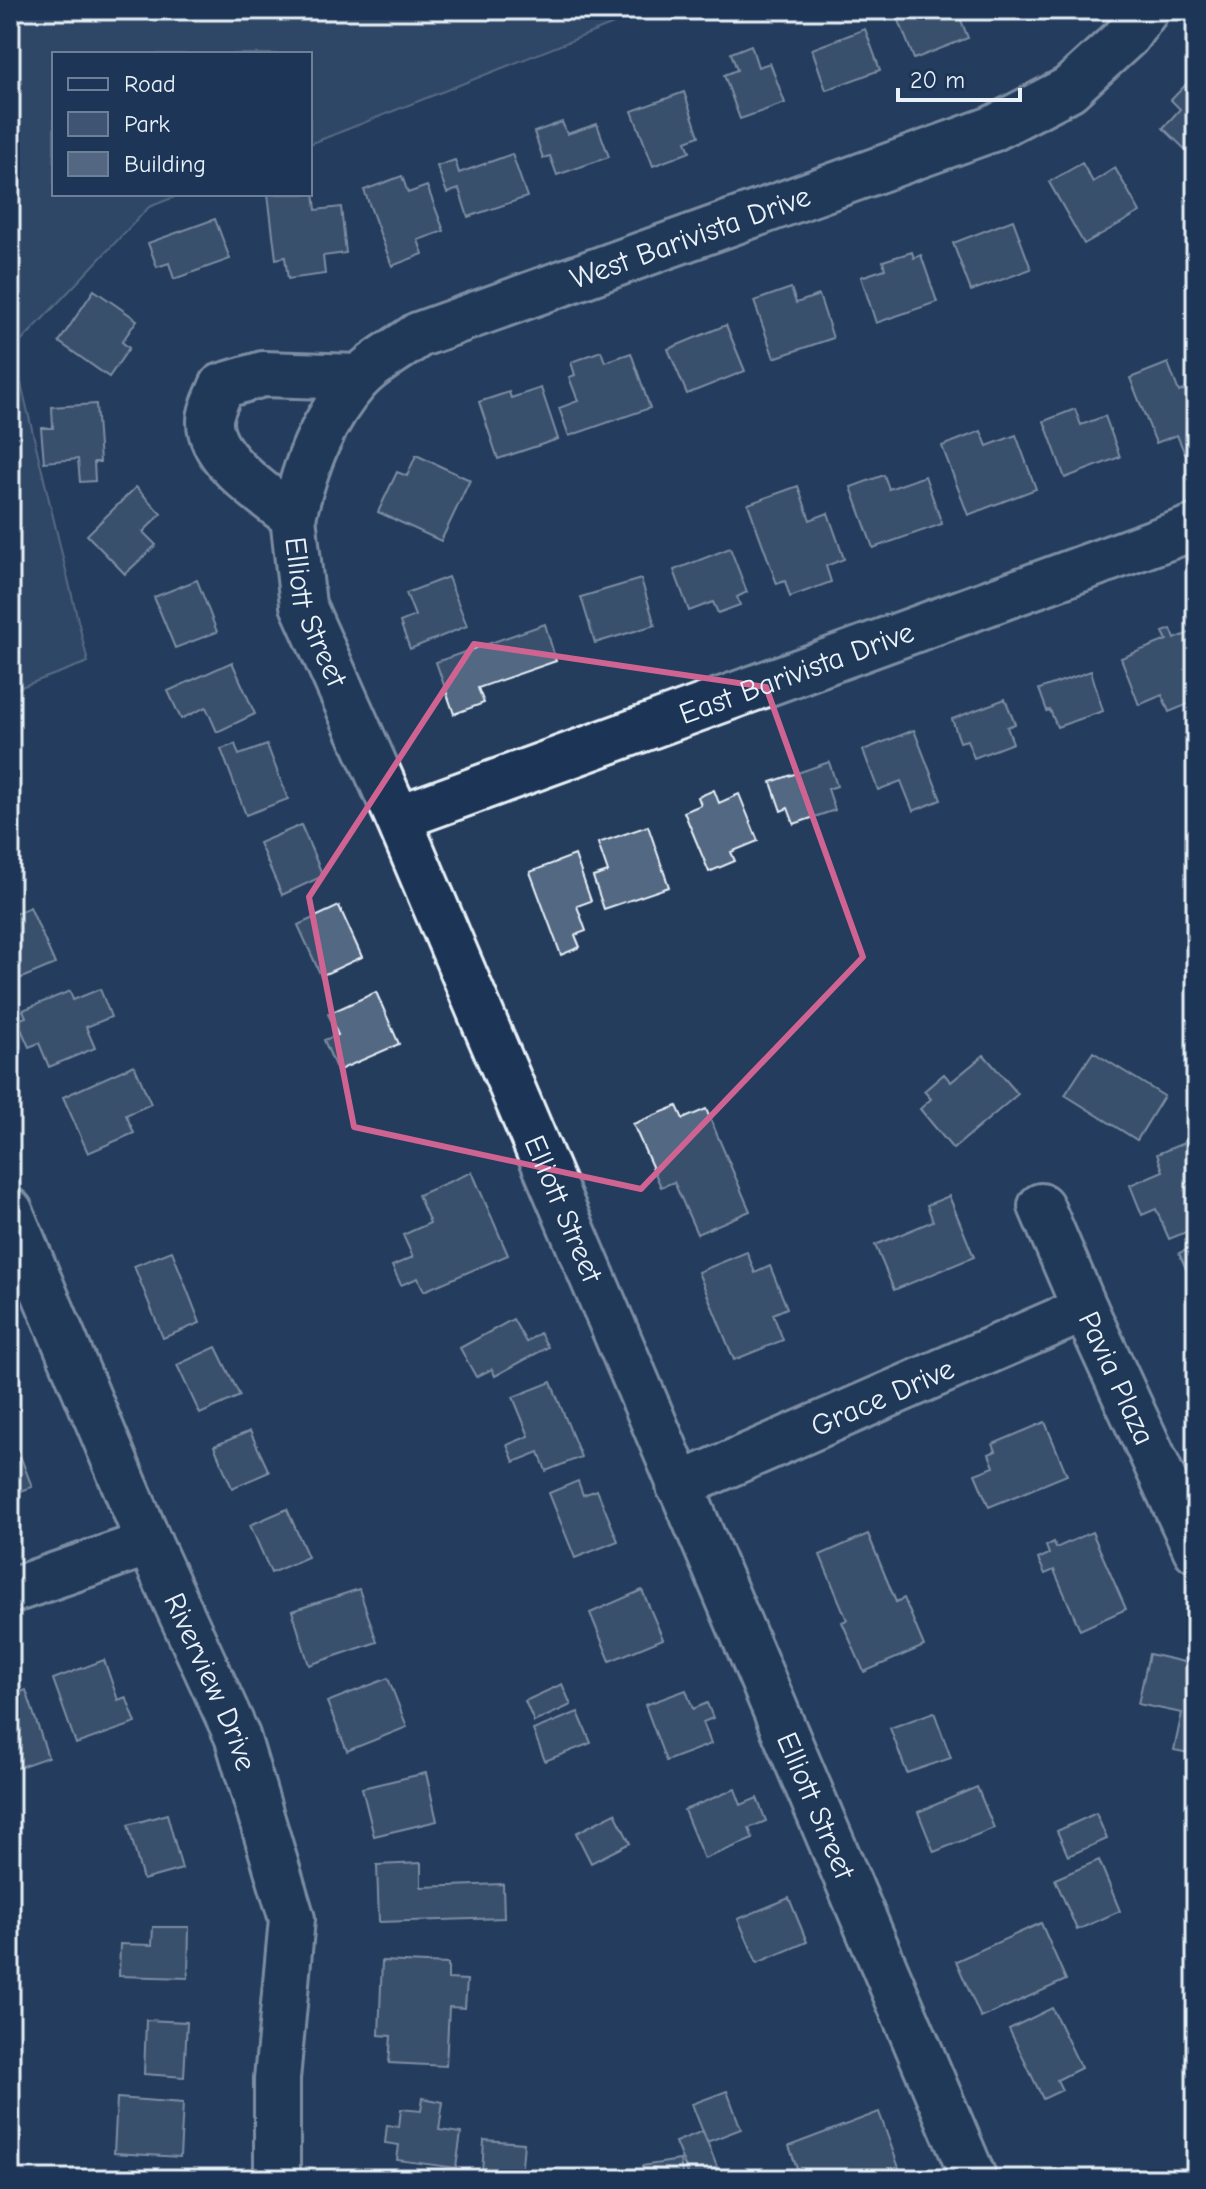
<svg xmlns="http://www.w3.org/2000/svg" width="1206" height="2189" font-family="'Comic Neue',sans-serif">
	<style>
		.green { fill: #3e5472; stroke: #93a2b5; stroke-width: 2 }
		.building { fill: #536782; stroke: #e8f1f8; stroke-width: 2 }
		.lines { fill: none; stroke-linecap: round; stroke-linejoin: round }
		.minor-casing { stroke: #e8f1f8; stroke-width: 50 }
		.minor { stroke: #1d3557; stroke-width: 44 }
		.marked { fill: none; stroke: #cf6492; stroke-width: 6; stroke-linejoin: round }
		.labels { text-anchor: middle; stroke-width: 6; stroke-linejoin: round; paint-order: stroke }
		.street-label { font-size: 30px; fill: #e8f1f8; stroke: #1d3557 }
	</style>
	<rect width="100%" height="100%" fill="#253d5d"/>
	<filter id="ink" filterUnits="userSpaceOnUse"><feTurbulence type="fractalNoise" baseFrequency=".0125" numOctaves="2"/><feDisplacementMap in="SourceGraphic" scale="16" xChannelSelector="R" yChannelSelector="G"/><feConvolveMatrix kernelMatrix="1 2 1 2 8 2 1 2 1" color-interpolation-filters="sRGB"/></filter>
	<g filter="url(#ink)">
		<!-- green -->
		<path class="green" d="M10,10h639l-339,134v-90h-256v140h128l-33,13 -136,143 75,312 -78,29z"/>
		<!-- building -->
		<path class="building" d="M895,10h62l11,28 -54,21z
			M865,29l15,41 -54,20 -14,-41z
			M751,45l7,22 12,-4 15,40 -45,16 -16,-44 13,-5 -6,-17z
			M1196,74v86l-33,-32 17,-19 -9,-9z
			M684,92l15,44 -13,5 4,11 -37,14 -21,-55z
			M562,122l5,12 30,-10 12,33 -52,18 -7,-19 -7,2 -9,-26z
			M512,154l15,43 -59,20 -9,-28 -12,4 -10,-27 18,-6 4,13z
			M1082,163l11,19 22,-14 25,44 -56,32 -35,-62z
			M311,165l5,45 25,-3 5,46 -23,3 2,18 -37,5 -3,-22 -9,2 -8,-65h42z
			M402,176l6,17 19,-7 17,45 -26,9 5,14 -31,12 -28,-76z
			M215,219l15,40 -56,20 -5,-16 -12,4 -9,-24z
			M1013,220l18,49 -60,22 -18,-48z
			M912,252l2,6 7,-3 16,47 -61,21 -15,-46 24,-8 -2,-8z
			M791,288l5,15 23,-8 14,43 -59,20 -20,-57z
			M94,290l43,30 -15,22 7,6 -20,29 -50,-35z
			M726,325l19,46 -58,23 -19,-45z
			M601,351l4,11 26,-9 19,55 -81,28 -10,-28 19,-7 -9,-24 6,-2 -4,-13z
			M1168,363l11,29 17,-7v64l-11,5 -8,-19 -21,8 -26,-65z
			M541,388l17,51 -60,20 -19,-57 30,-10 2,6z
			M96,404l4,58h-6l1,19 -15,1 -2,-23 -34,3 -3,-34h12l-1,-21z
			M1075,409l6,16 24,-9 15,41 -55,21 -21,-57z
			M981,431l6,15 29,-11 20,54 -68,26 -26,-69z
			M416,455l54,25 -29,61 -63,-29 19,-40 10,4z
			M884,475l5,14 36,-13 17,48 -69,24 -22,-61z
			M798,486l12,34 18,-7 16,46 -18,7 5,16 -41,15 -5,-16 -8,3 -29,-80z
			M136,487l25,27 -18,18 13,13 -31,29 -38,-39z
			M730,548l17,44 -10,5 3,8 -22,8 -5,-11 -24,9 -15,-41z
			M448,577l19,49 -57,23 -10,-27 15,-6 -9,-23z
			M641,579l14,46 -60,18 -14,-46z
			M197,580l20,52 -42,16 -21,-51z
			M545,624l11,37 -78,27 6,15 -30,11 -18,-52z
			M1171,629l4,10 16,-7 5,13v36l-4,1 4,19 -27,11 -7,-17 -23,10 -18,-47 46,-18 -4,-8z
			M232,662l23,52 -38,18 -11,-25 -25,12 -13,-28z
			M1091,671l12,40 -46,16 -7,-17 -3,1 -8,-22z
			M1005,699l10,25 -8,3 6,16 -39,15 -7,-18 -7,2 -8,-23z
			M914,730l27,70 -28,11 -12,-30 -23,9 -15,-40z
			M235,744l4,11 28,-10 21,54 -42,16 -25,-66z
			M829,762l8,24 -9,3 7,21 -41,14 -6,-16 -7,3 -10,-29z
			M714,790l5,13 20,-9 19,47 -27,11 4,9 -26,11 -25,-60 17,-7 -3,-8z
			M301,825l22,51 -41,19 -23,-52z
			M648,826l21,61 -65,22 -11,-32 15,-5 -10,-29z
			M575,855l16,46 -14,5 9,25 -11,4 5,12 -19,8 -31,-83z
			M339,906l23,51 -41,19 -23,-51z
			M30,907l25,57 -43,18 -2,-66z
			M100,989l11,28 -25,10 9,21 -46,19 -10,-24 -10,4 -12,-27 9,-3 -3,-7 47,-19 3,9z
			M376,992l23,52 -62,27 -13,-31 14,-5 -10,-21z
			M1093,1052l71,44 -27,44 -72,-45z
			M984,1055l34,39 -65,55 -33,-40 11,-10 -7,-8 20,-17 7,8z
			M134,1065l17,39 -25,11 8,18 -46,20 -25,-56z
			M677,1106l6,13 23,-10 44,102 -53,23 -23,-52 -13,5 -28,-63z
			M1191,1140l5,13 -2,8 2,5v62l-27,11 -13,-30 -14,6 -12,-30 33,-14 -6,-17z
			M472,1172l36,83 -84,36 -6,-13 -17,7 -9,-19 21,-9 -10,-22 27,-12 -12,-28z
			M949,1196l25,61 -80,33 -19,-45 58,-24 -6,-16z
			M1196,1246v45l-17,-38z
			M172,1251l28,72 -37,15 -29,-72z
			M747,1252l8,21 15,-7 17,42 -14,6 10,26 -49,20 -36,-88z
			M513,1319l13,23 14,-9 8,14 -53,29 -3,-7 -16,8 -16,-29z
			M216,1347l24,49 -40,18 -23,-49z
			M551,1382l30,75 -35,14 -7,-19 -25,10 -7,-17 22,-9 -16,-39z
			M1045,1422l22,53 -78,32 -14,-33 19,-7 -5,-13 7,-3 -3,-7z
			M250,1431l19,41 -37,16 -18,-42z
			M18,1450l14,37 -22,8v-42z
			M578,1481l5,14 14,-5 21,51 -43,17 -26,-65z
			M287,1509l21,48 -37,16 -21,-48z
			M1092,1532l34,77 -46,21 -26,-60 -9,4 -7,-15 11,-5 -3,-8 8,-4 2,6z
			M868,1534l28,68 8,-4 20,48 -60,26 -22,-50 5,-2 -27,-65z
			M359,1589l18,53 -68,23 -17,-54z
			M642,1590l21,49 -53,22 -20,-48z
			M1193,1648l3,1 -2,105 -20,-4 8,-37 -44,-9 11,-50 40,9z
			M104,1660l14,40 8,-3 10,26 -60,21 -23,-65z
			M388,1678l19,49 -60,24 -20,-49z
			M562,1684l9,21 -37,17 -9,-21z
			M26,1690l22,67 -34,12 -4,-12v-61z
			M686,1690l7,19 14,-6 6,15 -10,4 8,22 -45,17 -21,-56z
			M578,1712l13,31 -46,18 -12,-31z
			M934,1712l17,46 -44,15 -17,-45z
			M426,1773l11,48 -63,15 -12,-48z
			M977,1787l17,41 -60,24 -16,-40z
			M735,1789l6,16 16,-7 9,23 -17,7 4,11 -49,20 -20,-49z
			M615,1813l15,30 -39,20 -15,-30z
			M1096,1813l11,26 -39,17 -11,-25z
			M167,1814l15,55 -39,11 -15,-55z
			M1099,1860l21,51 -43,19 -22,-51z
			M421,1863v24l82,-3 1,34 -125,4 -2,-57z
			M789,1898l18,44 -50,21 -19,-44z
			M1041,1923l25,57 -85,38 -25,-57z
			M153,1927h36l-1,51 -69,-2 1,-32 32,1z
			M382,1961l66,3v15l19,1 -2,28 -16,-1 -3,59 -57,-3 2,-27 -12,-1z
			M1052,2008l29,60 -24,12 5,10 -19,9 -34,-70z
			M146,2020l41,2 -3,55 -40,-3z
			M727,2091l14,38 -34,13 -15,-38z
			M117,2098l66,5 -3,54 -66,-4z
			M423,2098l20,4 -4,28 22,3 -5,35 -59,-8 2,-15 -14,-2 2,-18 12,2 2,-18 20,2z
			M879,2112l24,67h-102l-12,-33z
			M703,2131l16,41 -18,7h-11l-15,-37z
			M484,2140l40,3 -3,34 -39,-2z
			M680,2160l3,19h-39l-2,-13z"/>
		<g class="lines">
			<defs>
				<g id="minor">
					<path id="s1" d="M360,377l-97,-3 -41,12c-4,10 -12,25 -12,35 -1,38 57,75 83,96l10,88 95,213 576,1361"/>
					<path id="s2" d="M293,517c13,-53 28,-96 65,-138 16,-17 41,-30 60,-44l574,-206 77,-40 58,-53 19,-26"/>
					<path id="s3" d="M398,818l798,-291"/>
					<path id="s4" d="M1041,1206l44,103 111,241"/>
					<path id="s5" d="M10,1211l139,332 88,193 55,183 -15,160v100"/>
					<path id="s6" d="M679,1486l406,-177"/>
					<path d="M10,1591l139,-48"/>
				</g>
			</defs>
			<!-- minor casing -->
			<use href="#minor" class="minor-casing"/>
			<!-- minor -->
			<use href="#minor" class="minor"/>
		</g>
	</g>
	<!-- marked area -->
	<path d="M0 0H1206V2189H0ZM474,644l292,43 97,270 -222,232 -287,-62 -45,-230z" fill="#253d5d" fill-opacity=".55" fill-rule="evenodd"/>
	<path class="marked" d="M474,644l292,43 97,270 -222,232 -287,-62 -45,-230z"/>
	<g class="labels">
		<!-- street labels -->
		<g class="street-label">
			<text dy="10" stroke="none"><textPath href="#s2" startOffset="518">West Barivista Drive</textPath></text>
			<text dy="10" stroke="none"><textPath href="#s1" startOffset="406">Elliott Street</textPath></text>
			<text dy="10" stroke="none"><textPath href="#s3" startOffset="424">East Barivista Drive</textPath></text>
			<text dy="10" stroke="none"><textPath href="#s1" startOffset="1054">Elliott Street</textPath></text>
			<text dy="10" stroke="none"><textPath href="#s4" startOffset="188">Pavia Plaza</textPath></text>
			<text dy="10" stroke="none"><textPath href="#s6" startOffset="222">Grace Drive</textPath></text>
			<text dy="10" stroke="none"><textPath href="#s5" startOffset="512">Riverview Drive</textPath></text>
			<text dy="10" stroke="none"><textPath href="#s1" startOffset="1702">Elliott Street</textPath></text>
		</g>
	</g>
	<!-- margin -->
	<rect width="1206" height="2189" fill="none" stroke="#1d3557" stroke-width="40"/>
	<rect x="20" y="20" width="1166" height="2149" fill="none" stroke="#e8f1f8" stroke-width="3" filter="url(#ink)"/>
	<!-- legend -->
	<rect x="52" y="52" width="260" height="144" fill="#1d3557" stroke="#6e8097" stroke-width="2"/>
	<rect x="68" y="78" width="40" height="12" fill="#1d3557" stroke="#6e8097" stroke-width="2"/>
	<text x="124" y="92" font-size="24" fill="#e8f1f8">Road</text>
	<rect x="68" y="112" width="40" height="24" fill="#3e5472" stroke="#6e8097" stroke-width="2"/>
	<text x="124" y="132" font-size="24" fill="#e8f1f8">Park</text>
	<rect x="68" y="152" width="40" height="24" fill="#536782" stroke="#6e8097" stroke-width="2"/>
	<text x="124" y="172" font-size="24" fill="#e8f1f8">Building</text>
	<!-- scale -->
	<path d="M898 88v12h122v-12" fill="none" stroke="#e8f1f8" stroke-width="4"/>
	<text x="910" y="88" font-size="24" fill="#e8f1f8" stroke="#1d3557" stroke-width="6" paint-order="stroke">20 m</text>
</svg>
